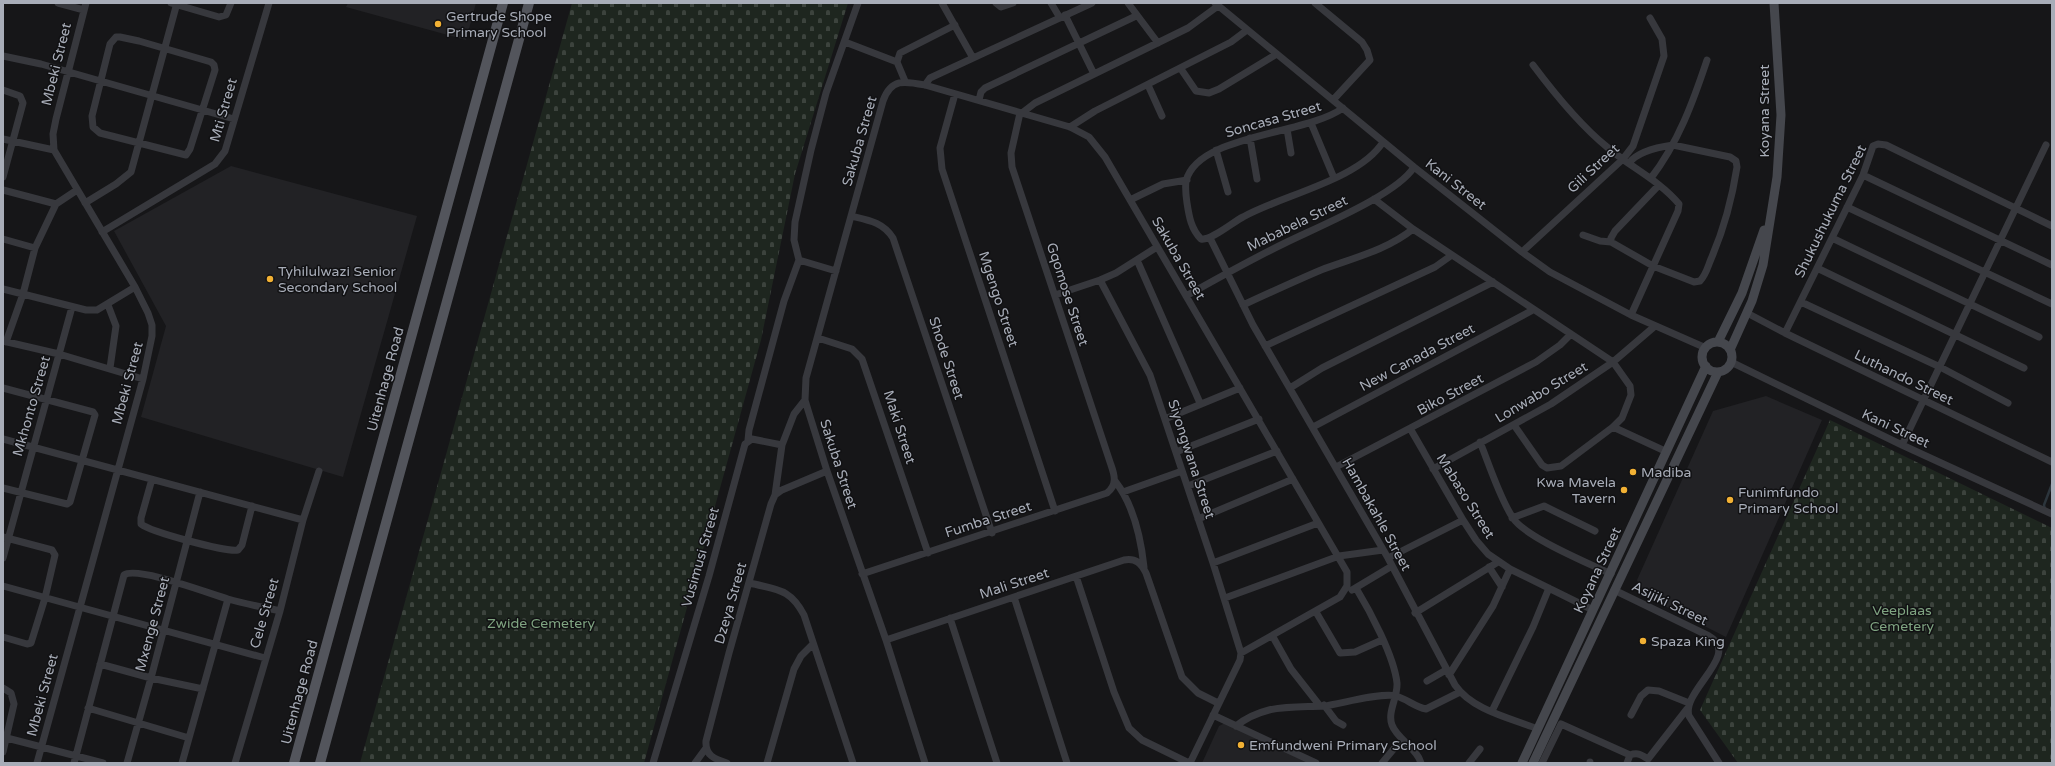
<svg xmlns="http://www.w3.org/2000/svg" width="2055" height="766" font-family="'Varela Round',sans-serif">
	<style>
		.built { fill: #222225 }
		.cemetery { fill: url(#cemetery-stones) }
		.lines { fill: none; stroke-linecap: round; stroke-linejoin: round }
		.stream { stroke: #2c353c; stroke-width: 2.5 }
		.street { stroke: #37383d; stroke-width: 7 }
		.secondary { stroke: #45474d; stroke-width: 9 }
		.primary { stroke: #53555c; stroke-width: 10 }
		.poi-dot { fill: #f2b134; stroke: #111113; stroke-width: 1.5 }
		.labels { text-anchor: middle; stroke-width: 3; stroke-linejoin: round; paint-order: stroke }
		.poi-label { font-size: 14px; fill: #a8adb8; stroke: #111113; text-anchor: start }
		.street-label { font-size: 14px; fill: #a8adb8; stroke: #111113 }
		.park-label { font-size: 14px; fill: #7fa381; stroke: #111113 }
	</style>
	<defs>
		<pattern id="cemetery-stones" width="16" height="16" patternUnits="userSpaceOnUse"><rect width="16" height="16" fill="#1e261f"/><path d="M2 7V4a2 2 0 0 1 4 0v3zM10 15v-3a2 2 0 0 1 4 0v3z" fill="#3c433d"/></pattern>
	</defs>
	<rect width="100%" height="100%" fill="#161618"/>
	<!-- built -->
	<path class="built" d="M348,3h128l-10,37 -120,-33z
		M231,166l186,50 -74,261 -202,-60 25,-91 -52,-95z
		M1766,396l56,24 -96,217 -83,-42 -6,-15 76,-169z
		M1225,723l85,40h-108l17,-37z"/>
	<!-- cemetery -->
	<path class="cemetery" d="M572,3h276l-53,171 -34,166 -117,423h-284z
		M1830,420l222,108v235h-314l-38,-53z"/>
	<g class="lines">
		<!-- stream -->
		<path class="stream" d="M2045,510l-1,-5 8,-21"/>
		<!-- street -->
		<path class="street" d="M58,3l26,7
			M171,3l48,14 7,-2 5,-12
			M942,3l31,55
			M996,3l5,4 12,-4
			M1051,3l9,15
			M1128,3l30,40
			M1215,3l199,164 108,85 28,20 81,43 75,33
			M1315,3l47,39 5,8 3,10 -37,40
			M1065,15l29,59
			M116,37h4l19,4 72,21 3,3 1,5 -25,79 -4,6 -86,-22 -7,-6 -1,-11 18,-72z
			M845,42l52,20
			M3,56l38,8 193,55
			M1533,65c21,28 47,60 74,82 23,20 52,33 72,57l-1,7 -47,104
			M1181,69l15,22 13,2 10,-4 56,-34
			M905,81l-8,-19 3,-9 55,-28
			M925,85l5,-7 162,-75
			M1148,85l14,31
			M3,90l17,6 3,7 -20,74
			M955,94l-15,54 2,21 113,342
			M979,100l2,-8 4,-4 151,-72
			M1343,108c-37,27 -145,26 -157,73 -1,7 0,15 1,22 2,13 4,26 14,36 10,2 32,-17 42,-22 39,-22 116,-37 140,-75
			M1022,113l13,-10 153,-75 30,-22
			M1311,123l23,55
			M1070,127l25,-16 136,-69 16,-12
			M1287,129l4,24
			M1250,138l7,41
			M3,139l51,11
			M1216,150l12,42
			M1629,163c9,-12 30,-16 44,-18l57,12 6,4 1,6c-5,32 -13,62 -26,92 -3,7 -5,16 -11,22l-6,1 -41,-16 -42,-24v-4l4,-7 43,-45
			M1863,175l189,90
			M1651,178c27,-35 42,-76 56,-118
			M3,190l53,14 21,-14
			M1374,199l39,30 200,133 17,24 1,9 -9,23 -9,9 -52,39 -14,2 -5,-3 -28,-40
			M1130,200l33,-16 24,-4
			M85,203l31,-19 15,-12 46,-169
			M1847,207l205,97
			M851,216c17,4 32,6 42,22l99,295
			M102,232l113,-68 10,-13 44,-148
			M1583,235l17,6 11,1
			M1210,238l43,87 135,233 67,127c17,25 55,33 83,44
			M1832,238l207,99
			M3,239l32,9
			M1522,252l101,-93 10,-13 31,-90 -2,-17 -12,-21
			M799,260l37,11
			M1137,260l63,143
			M1817,268l207,100
			M1100,280l50,95 63,188 28,90 -1,7 -50,103
			M3,289l83,21h11l38,-23
			M1055,295l45,-15 16,-7 41,-26
			M1186,296c32,-18 64,-36 97,-52 32,-16 114,-49 131,-77
			M1801,302l139,65 68,36
			M108,305l8,21 -6,42
			M1243,305c26,-12 52,-24 78,-35 32,-12 66,-20 92,-41
			M1747,313l38,20 267,129
			M1785,333l78,-158 10,-29 5,-2 8,1 166,81
			M818,338l34,11 10,10 66,194
			M3,341l56,13 84,25
			M6,342l17,-48 12,-46 21,-44
			M1265,346l170,-79 17,-12
			M1731,362l171,83 150,69
			M3,388l90,24 2,3 -25,87 -3,2 -64,-16
			M1290,388l32,-20 171,-86
			M1165,419l75,-31
			M1313,427l220,-117
			M1613,427l52,24
			M1411,430l52,90 13,20 12,14 22,15 83,41
			M3,439l300,81
			M748,440l1,-10 35,-129 15,-41 -5,-20 1,-18 16,-72 15,-57 32,-90
			M1480,442c9,22 20,57 33,76 12,19 75,45 98,56
			M1902,445l144,-300
			M1176,452l83,-33
			M1336,467l200,-105 24,-17 11,-11
			M1433,469l118,-65 62,-42 42,-36
			M152,479l-11,39v6c10,8 84,28 97,26l4,-5 10,-39
			M1115,481c18,23 26,58 29,86
			M1188,486l89,-35
			M1123,492l59,-21
			M775,495l7,-50
			M1512,518l32,-12 51,25
			M1198,519l95,-40
			M3,537l49,13 3,5 -10,43 -14,45 -4,1 -24,-7
			M3,558l69,-251
			M1388,558l75,-38
			M1213,563l105,-40
			M1489,567l13,20
			M862,574l245,-81c10,-8 8,-17 4,-28l-99,-298 -1,-14 9,-40
			M1076,576l38,116 15,36 13,12 47,23
			M750,583c27,7 40,5 54,32l49,148
			M3,586l262,72
			M1356,588c14,23 38,68 41,95 1,14 -10,29 -5,42 5,14 25,23 29,38
			M1352,590l40,-24
			M1614,590l95,46c33,18 -28,55 -20,80l30,47
			M1014,597l53,166
			M1225,598l114,-42 44,-6
			M1316,612l24,41 15,-1 27,-12
			M1415,613l83,-51
			M950,618l47,145
			M1273,637l18,32 29,37
			M886,640l238,-80c12,-2 17,3 22,13l36,104 16,16 20,10
			M100,664l51,14 52,11
			M1449,675l44,-69 17,-37
			M1427,681l19,-11
			M3,688l8,5 3,11 -11,48
			M1324,705l12,16 7,4
			M88,708l101,30
			M1492,711l41,-84 16,-39
			M1213,715l103,48
			M1631,715l10,-19 7,-6 11,1 30,12
			M1236,726c10,-8 21,-13 33,-16 18,-4 36,-3 55,-4 16,-2 58,-14 72,-10 11,3 19,11 30,13l34,-17
			M3,737l100,26
			M37,763l106,-384 9,-43v-11l-4,-12 -13,-26 -81,-137 -1,-16 3,-15 30,-116
			M74,763l50,-188c14,-9 86,19 104,24 17,5 34,8 52,12
			M127,763l24,-85 49,-186
			M182,763l46,-164
			M235,763l45,-152 23,-91 16,-49
			M653,763l56,-187 36,-132 7,-5 30,6 12,-31 11,-14
			M695,763l11,-15
			M727,763c-12,-4 -22,-7 -21,-22l23,-88 42,-149 4,-9 7,-5 45,-19
			M767,763l27,-94 7,-13 12,-12
			M925,763l-39,-123 -59,-169 -19,-61 -3,-10 1,-22 77,-277c8,-23 22,-20 42,-16l145,42 19,10 16,20 242,415v14l-7,11 -99,56
			M1382,763l20,-24
			M1469,763l11,-14
			M1542,763l19,-39 69,31
			M1590,763v-1
			M1627,763l3,-8c8,-3 12,0 18,4l39,-50"/>
		<!-- secondary -->
		<path class="secondary" d="M1718,342l24,-49 22,-63
			M1702 357a15 15 0 1 1 30 0a15 15 0 1 1-30 0Z
			M1730,350l22,-49 11,-36 14,-88 4,-62 -7,-112
			M1522,763l184,-397
			M1533,763l185,-391"/>
		<!-- primary -->
		<path class="primary" d="M294,763l209,-760
			M320,763l209,-760"/>
	</g>
	<!-- markers -->
	<g class="poi-dot">
		<circle cx="438" cy="24" r="4"/>
		<circle cx="270" cy="279" r="4"/>
		<circle cx="1633" cy="472" r="4"/>
		<circle cx="1624" cy="490" r="4"/>
		<circle cx="1730" cy="500" r="4"/>
		<circle cx="1643" cy="641" r="4"/>
		<circle cx="1241" cy="745" r="4"/>
	</g>
	<g class="labels">
		<!-- poi labels -->
		<g class="poi-label">
			<text x="446" y="21">Gertrude Shope<tspan x="446" dy="16">Primary School</tspan></text>
			<text x="278" y="276">Tyhilulwazi Senior<tspan x="278" dy="16">Secondary School</tspan></text>
			<text x="1641" y="477">Madiba</text>
			<text x="1616" y="487" text-anchor="end">Kwa Mavela<tspan x="1616" dy="16">Tavern</tspan></text>
			<text x="1738" y="497">Funimfundo<tspan x="1738" dy="16">Primary School</tspan></text>
			<text x="1651" y="646">Spaza King</text>
			<text x="1249" y="750">Emfundweni Primary School</text>
		</g>
		<!-- street labels -->
		<g class="street-label">
			<text transform="translate(56 64) rotate(-76)" y="5">Mbeki Street</text>
			<text transform="translate(223 110) rotate(-74)" y="5">Mti Street</text>
			<text transform="translate(1764 111) rotate(-90)" y="5">Koyana Street</text>
			<text transform="translate(1273 119) rotate(-16)" y="5">Soncasa Street</text>
			<text transform="translate(859 141) rotate(-74)" y="5">Sakuba Street</text>
			<text transform="translate(1593 168) rotate(-43)" y="5">Gili Street</text>
			<text transform="translate(1456 184) rotate(38)" y="5">Kani Street</text>
			<text transform="translate(1830 211) rotate(-64)" y="5">Shukushukuma Street</text>
			<text transform="translate(1297 223) rotate(-26)" y="5">Mababela Street</text>
			<text transform="translate(1179 258) rotate(60)" y="5">Sakuba Street</text>
			<text transform="translate(1068 294) rotate(72)" y="5">Gqomose Street</text>
			<text transform="translate(999 299) rotate(72)" y="5">Mgengo Street</text>
			<text transform="translate(1417 357) rotate(-28)" y="5">New Canada Street</text>
			<text transform="translate(947 358) rotate(72)" y="5">Shode Street</text>
			<text transform="translate(1904 377) rotate(26)" y="5">Luthando Street</text>
			<text transform="translate(385 379) rotate(-75)" y="5">Uitenhage Road</text>
			<text transform="translate(127 383) rotate(-75)" y="5">Mbeki Street</text>
			<text transform="translate(1541 392) rotate(-31)" y="5">Lonwabo Street</text>
			<text transform="translate(1450 394) rotate(-28)" y="5">Biko Street</text>
			<text transform="translate(31 406) rotate(-74)" y="5">Mkhonto Street</text>
			<text transform="translate(900 427) rotate(72)" y="5">Maki Street</text>
			<text transform="translate(1896 428) rotate(25)" y="5">Kani Street</text>
			<text transform="translate(1192 459) rotate(72)" y="5">Siyongwana Street</text>
			<text transform="translate(839 464) rotate(72)" y="5">Sakuba Street</text>
			<text transform="translate(1466 496) rotate(58)" y="5">Mabaso Street</text>
			<text transform="translate(1377 514) rotate(61)" y="5">Hambakahle Street</text>
			<text transform="translate(988 519) rotate(-18)" y="5">Fumba Street</text>
			<text transform="translate(700 557) rotate(-74)" y="5">Vusimusi Street</text>
			<text transform="translate(1597 570) rotate(-65)" y="5">Koyana Street</text>
			<text transform="translate(1014 583) rotate(-18)" y="5">Mali Street</text>
			<text transform="translate(730 603) rotate(-74)" y="5">Dzeya Street</text>
			<text transform="translate(1670 603) rotate(26)" y="5">Asijiki Street</text>
			<text transform="translate(264 613) rotate(-74)" y="5">Cele Street</text>
			<text transform="translate(152 624) rotate(-75)" y="5">Mxenge Street</text>
			<text transform="translate(299 692) rotate(-75)" y="5">Uitenhage Road</text>
			<text transform="translate(42 695) rotate(-75)" y="5">Mbeki Street</text>
		</g>
		<!-- park labels -->
		<g class="park-label">
			<text x="1902" y="615">Veeplaas<tspan x="1902" dy="16">Cemetery</tspan></text>
			<text x="541" y="628">Zwide Cemetery</text>
		</g>
	</g>
	<!-- border -->
	<rect width="2055" height="766" fill="none" stroke="#a8adb8" stroke-width="8"/>
</svg>
